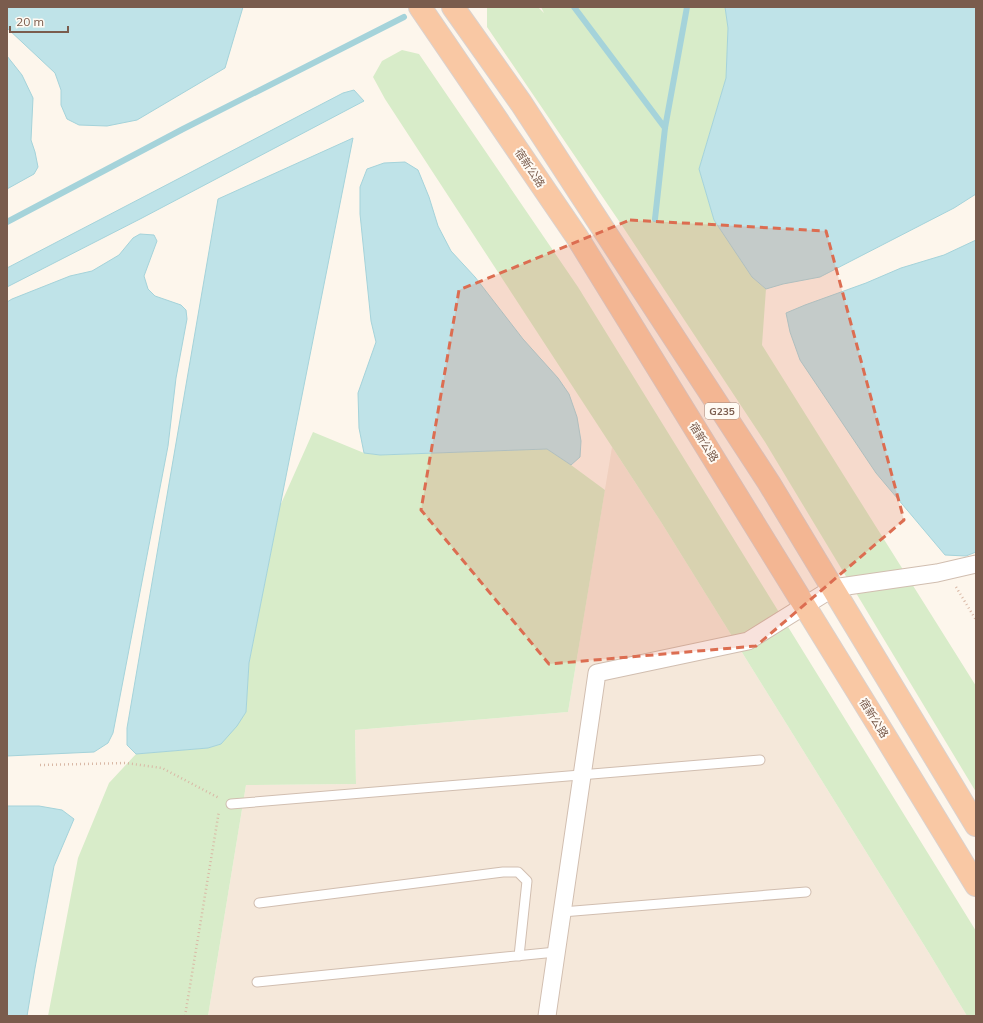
<svg xmlns="http://www.w3.org/2000/svg" width="983" height="1023" font-family="Mulish,'Noto Sans SC',sans-serif">
	<style>
		.residential { fill: #f5e8da }
		.green { fill: #d8ecc9 }
		.water { fill: #bfe3e8; stroke: #a5d3da }
		.lines { fill: none; stroke-linecap: round; stroke-linejoin: round }
		.stream { stroke: #a5d3da; stroke-width: 6 }
		.service-casing { stroke: #d1beb0; stroke-width: 11 }
		.minor-casing { stroke: #d1beb0; stroke-width: 19 }
		.trunk-casing { stroke: #dad1cd; stroke-width: 24 }
		.path { stroke: #d9b8a5; stroke-width: 2.5; stroke-dasharray: 1 3; stroke-linecap: butt }
		.service { stroke: #fff; stroke-width: 9 }
		.minor { stroke: #fff; stroke-width: 17 }
		.trunk { stroke: #f9c8a4; stroke-width: 22 }
		.marked { fill: #dc6d51; fill-opacity: 0.2; stroke: #dc6d51; stroke-width: 3; stroke-dasharray: 8 5; stroke-linejoin: round }
		.labels { text-anchor: middle; stroke-width: 4; stroke-linejoin: round; paint-order: stroke }
		.shield { fill: #fffaf3; stroke: #a28b7f; stroke-width: 1 }
		.shield-label { font-size: 10px; font-weight: bold; fill: #7a5c4d }
		.street-label { font-size: 11px; fill: #7a5c4d; stroke: #fffaf3 }
	</style>
	<rect width="100%" height="100%" fill="#fdf6ec"/>
	<!-- residential -->
	<path class="residential" d="M612,447l49,75 268,431 38,63h-759l38,-231 110,-1 -1,-54 213,-18z"/>
	<!-- green -->
	<path class="green" d="M487,7h51l6,6 -3,-6h184l3,21 -2,50 -27,91 15,51 38,57 14,12 -4,56 214,341v106l-211,-350 -144,-218 -134,-197z
		M402,50l17,4 159,233 398,644v85h-9l-38,-63 -268,-431 -276,-423 -12,-22 9,-16z
		M313,432l51,21 16,2 167,-6 24,16 34,25 -37,222 -213,18 1,54 -110,1 -38,231h-160l30,-158 31,-75 27,-29 72,-6 13,-4 25,-32 3,-49 31,-157z"/>
	<!-- water -->
	<path class="water" d="M7,7h236l-18,61 -88,52 -30,6 -28,-1 -12,-6 -6,-14v-15l-6,-17 -48,-45z
		M725,7h251v187l-22,14 -134,69 -37,7 -17,5 -14,-12 -38,-57 -15,-51 27,-91 2,-50z
		M7,56l15,19 11,23 -2,42 4,12 3,15 -4,7 -27,15z
		M354,90l10,11 -222,117 -135,69v-19l336,-175z
		M353,138l-104,525 -3,49 -9,14 -16,18 -13,4 -72,6 -9,-9v-17l91,-529z
		M405,162l13,8 11,27 9,29 13,25 24,26 48,62 35,39 11,16 8,23 4,24 -1,16 -9,8 -24,-16 -167,6 -16,-2 -5,-25 -1,-35 18,-51 -5,-21 -11,-107v-27l7,-18 17,-6z
		M140,234l14,1 3,6 -13,35 4,13 7,7 26,9 5,5 1,9 -11,59 -8,68 -55,287 -5,10 -14,9 -87,4v-454l5,-3 58,-23 22,-5 27,-16 14,-17z
		M976,240v312l-10,4 -21,-1 -69,-82 -76,-113 -10,-28 -4,-19 19,-8 61,-22 35,-15 43,-13z
		M7,806h32l23,4 12,9 -20,47 -19,102 -8,48h-20z"/>
	<g class="lines">
		<!-- stream -->
		<path class="stream" d="M574,7l91,121
			M655,219l10,-91 22,-121
			M7,222l176,-93 221,-112"/>
		<defs>
			<path id="service" d="M231,804l529,-44
				M259,903l244,-31h15l9,9 -8,75
				M562,912l244,-20
				M257,982l299,-30"/>
			<path id="minor" d="M547,1016l50,-343 151,-32 85,-53 104,-15 39,-9"/>
			<path id="trunk" d="M420,7l157,230 308,499 91,149
				M453,7l68,96 248,380 207,342"/>
		</defs>
		<!-- service casing -->
		<use href="#service" class="service-casing"/>
		<!-- minor casing -->
		<use href="#minor" class="minor-casing"/>
		<!-- trunk casing -->
		<use href="#trunk" class="trunk-casing"/>
		<!-- path -->
		<path class="path" d="M956,587l20,33
			M40,765l86,-2 36,5 57,30
			M185,1016l34,-205"/>
		<!-- service -->
		<use href="#service" class="service"/>
		<!-- minor -->
		<use href="#minor" class="minor"/>
		<!-- trunk -->
		<use href="#trunk" class="trunk"/>
	</g>
	<!-- marked area -->
	<path class="marked" d="M630,220l196,11 78,289 -148,126 -207,18 -128,-154 38,-220z"/>
	<g class="labels">
		<!-- shield labels -->
		<rect class="shield" x="705" y="403" width="34" height="16" rx="3"/>
		<g class="shield-label">
			<text x="722" y="415">G235</text>
		</g>
		<!-- street labels -->
		<g class="street-label">
			<text transform="translate(530 168) rotate(56)" y="4">宿新公路</text>
			<text transform="translate(704 442) rotate(58)" y="4">宿新公路</text>
			<text transform="translate(874 718) rotate(58)" y="4">宿新公路</text>
		</g>
	</g>
	<!-- border -->
	<rect width="983" height="1023" fill="none" stroke="#7a5c4d" stroke-width="16"/>
	<!-- scale -->
	<path d="M10 26v6h58v-6" fill="none" stroke="#7a5c4d" stroke-width="2"/>
	<text x="16" y="26" font-size="12" fill="#7a5c4d" stroke="#fffaf3" stroke-width="3" paint-order="stroke">20 m</text>
</svg>
